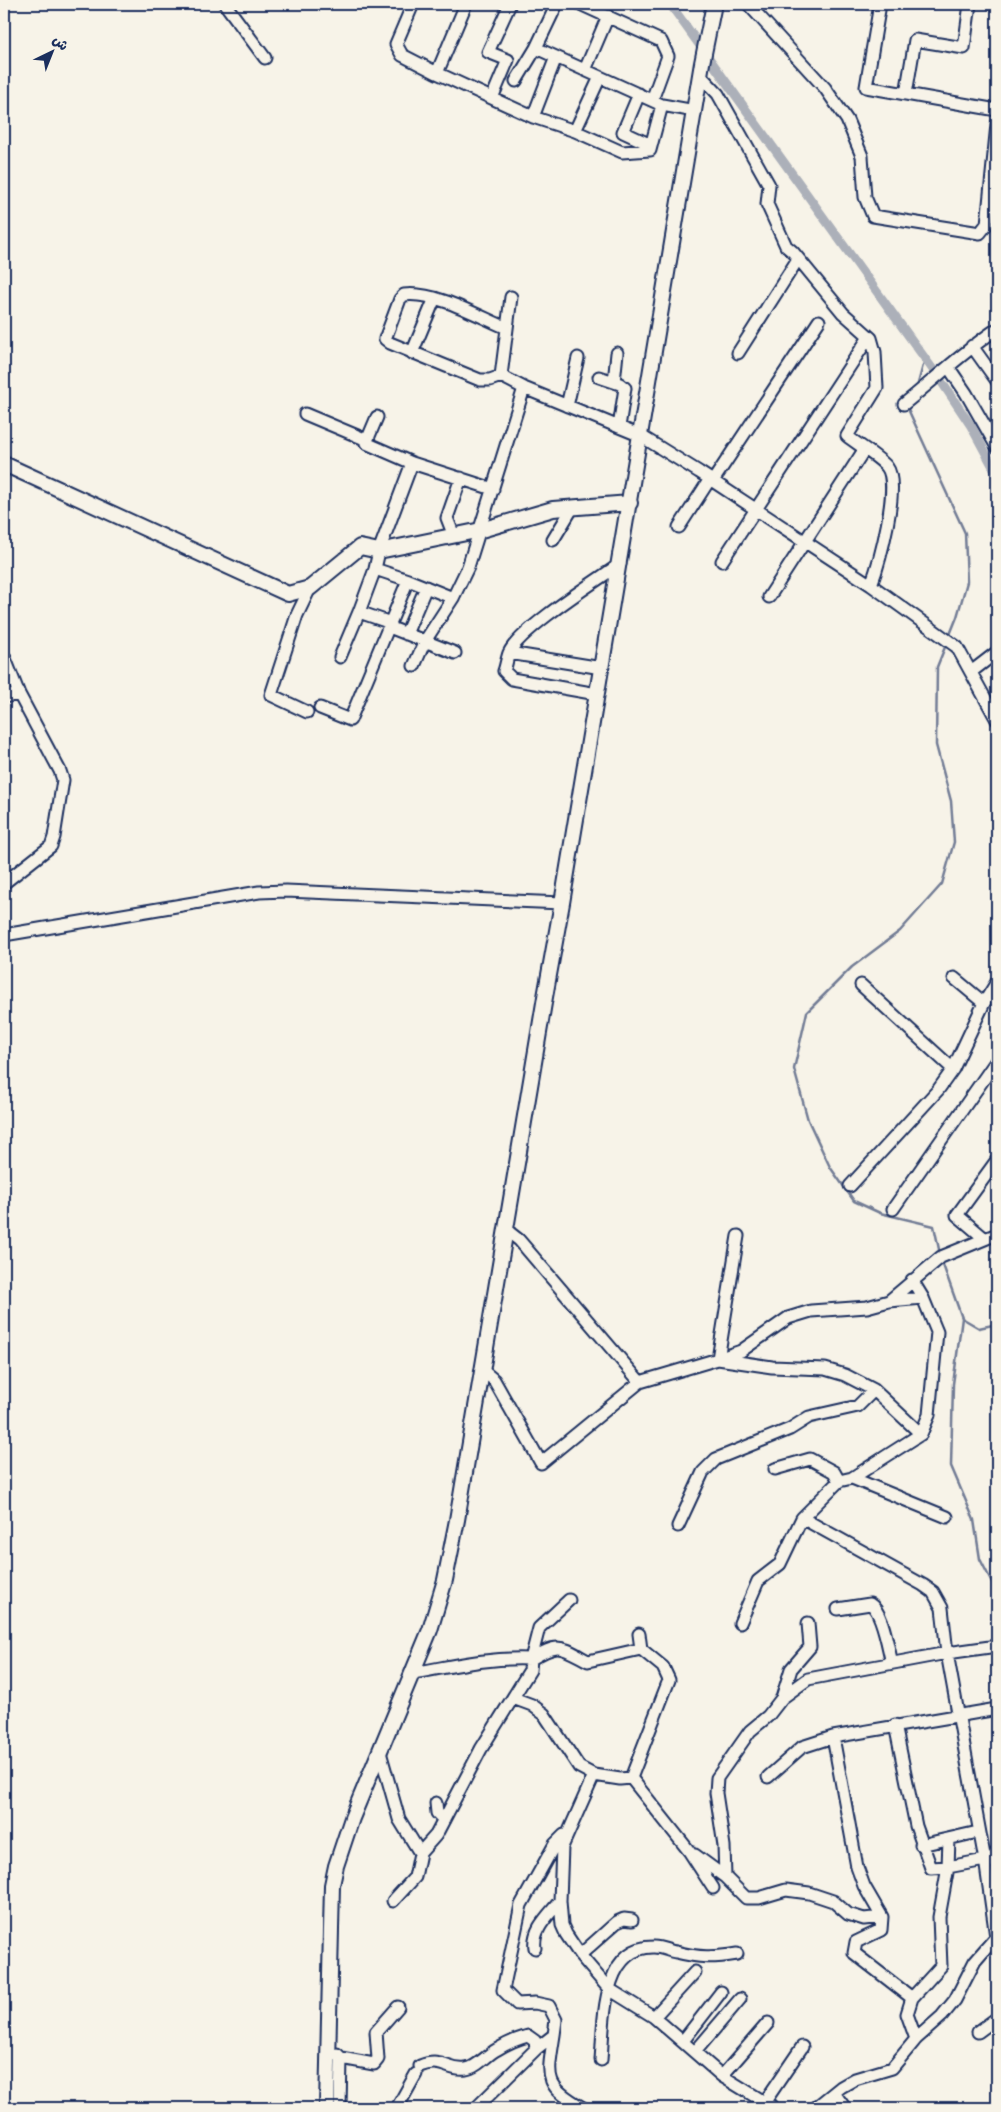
<svg xmlns="http://www.w3.org/2000/svg" width="1001" height="2112" font-family="Mali,'Playpen Sans Arabic',sans-serif">
	<style>
		.lines { fill: none; stroke-linecap: round; stroke-linejoin: round }
		.stream { stroke: #727c95; stroke-width: 2.5 }
		.canal { stroke: #acb0b9; stroke-width: 9 }
		.minor-casing { stroke: #1b2f5e; stroke-width: 15 }
		.major-casing { stroke: #1b2f5e; stroke-width: 18 }
		.minor { stroke: #f7f3e8; stroke-width: 11 }
		.major { stroke: #f7f3e8; stroke-width: 14 }
	</style>
	<rect width="100%" height="100%" fill="#f7f3e8"/>
	<filter id="ink" filterUnits="userSpaceOnUse"><feTurbulence type="fractalNoise" baseFrequency=".02" numOctaves="2"/><feDisplacementMap in="SourceGraphic" scale="10" xChannelSelector="R" yChannelSelector="G"/><feConvolveMatrix kernelMatrix="1 2 1 2 8 2 1 2 1" color-interpolation-filters="sRGB"/></filter>
	<g filter="url(#ink)">
		<g class="lines">
			<!-- stream -->
			<path class="stream" d="M917,387l8,-29
				M909,406l-1,3 57,124 2,49 -10,35 -8,20
				M940,1254l-6,-28 -54,-13 -26,-12 -24,-34 -22,-47 -14,-51 13,-57 45,-45 48,-36 42,-47 12,-42 -3,-41 -15,-56 1,-78 10,-25
				M942,1262l20,56 -9,66 -2,82 23,54 6,39 17,33
				M962,1318l17,10 18,-4"/>
			<!-- canal -->
			<path class="canal" d="M670,4l269,374 32,48 26,48"/>
			<defs>
				<path id="minor" d="M225,4l40,54
					M413,4l-17,40 6,11 35,18 96,44 42,14 47,21 28,-2 12,-45
					M580,4l81,37 7,15 -16,44
					M748,4l77,84 22,32 15,36 3,41 8,19 107,17 7,-9 10,-100
					M880,4l-14,83 131,23
					M536,48l126,57 33,6
					M585,70l23,-54
					M437,73l29,-69
					M700,75l18,19 51,91 -2,19 19,42 7,6 50,61 28,25 4,14 2,36 -30,48c10,8 33,22 40,31 14,18 -8,97 -16,118
					M516,81l20,-33 21,-44
					M639,94l-16,38 28,13
					M906,94l9,-54 49,8 6,-44
					M492,98l16,-38 -20,-8 22,-48
					M533,117l23,-60
					M575,131l25,-54
					M507,328c-29,-12 -72,-37 -103,-33l-4,4 -15,40 5,4 90,37h10l11,-4 23,12
					M972,346l25,35
					M412,353l23,-55
					M738,353l60,-94
					M949,368l17,25 31,54
					M501,376l10,-79
					M599,377l21,7 5,4 -6,39
					M614,382l3,-29
					M904,404c31,-25 60,-53 93,-75
					M567,406l11,-48
					M305,414l62,26
					M377,417l-11,26 46,20 81,26
					M713,481l106,-160
					M679,527l31,-48
					M454,536l-7,-18 14,-40
					M553,540l20,-33
					M722,561l147,-224
					M375,569l33,11 45,18
					M769,597l95,-147
					M359,612l32,11
					M389,627l66,26
					M406,634l20,-47
					M509,653l93,15
					M4,656l15,38 41,77 3,9 -9,57 -3,9 -47,37
					M340,657l19,-45 16,-43 4,-18 33,-88
					M414,666l11,-25 28,-43 15,-31 56,-179 117,48 58,36 172,113 86,62 40,73
					M971,672l26,-20
					M597,694l-85,-15 -8,-8c2,-5 3,-13 5,-18 11,-24 87,-72 111,-89
					M4,697l15,-3
					M320,708l30,12 58,-140
					M307,712l-36,-17 26,-80 13,-27
					M4,935l255,-43 27,-1 276,12
					M954,978l30,25
					M861,985l92,84
					M850,1186l88,-96 15,-21 31,-66 13,-21
					M893,1209l104,-149
					M505,1229l14,11 121,142
					M738,1236l-20,123 23,-8 47,-33 23,-7 56,-4 22,-6 52,-44 56,-23
					M984,1238l-27,-23 40,-55
					M889,1301l34,-3
					M482,1370l12,10 47,83 99,-81 78,-23 54,8 53,2 20,6 29,15 47,44
					M775,1469l35,-10 24,13 5,9 -37,37 121,67 10,7 9,16 5,45 39,213 10,71 -21,24 -20,39 -13,16 -26,23 -24,29 -37,11 -14,8 -26,21
					M852,1478l95,39
					M839,1481l13,-3 69,-44 8,-19 8,-83 -14,-34 -11,-18
					M678,1526l25,-54 13,-13 74,-30 19,-12 49,-11 16,-16
					M838,1609l32,-5c13,7 18,45 22,59
					M740,1623l18,-42 22,-17 22,-46
					M639,1634l2,15 22,18 6,13 -38,98 58,73 24,37
					M413,1673c40,-7 78,-16 118,-14l8,-31 30,-28
					M513,1698l19,7 12,9 35,53 15,8
					M782,1698l26,-19 139,-26 50,-7
					M895,1725l21,101 15,42 17,-1 1,-28
					M833,1737l24,130 7,19 18,31 -1,13 -25,12 -2,11 58,45
					M380,1752l19,67 21,34 -5,24 -22,24
					M768,1777l34,-30 31,-10 164,-28
					M631,1778l-11,1 -26,-4 -32,72 -2,54 2,24 4,9 14,21 29,34 45,28 68,59 52,32
					M436,1803l1,10 7,7
					M921,1845l57,-13
					M420,1853l16,-18 45,-86 49,-79 1,-11c28,-17 29,-13 57,2l53,-12
					M695,1855l30,22 21,21h13l27,-8 23,3 24,8 15,13 16,5 18,-2
					M986,1866l11,-14
					M725,1877l-1,-31 -8,-53 1,-15 33,-47 18,-15 14,-18 9,-29 19,-22 -2,-24
					M535,1948c-3,-19 14,-33 25,-47
					M580,1955l37,-33 7,-3 8,1
					M654,2017l41,-45
					M978,2032l19,-14
					M554,2035c-7,44 -10,50 29,73
					M916,2039l-9,-25 5,-16 29,-32 -2,-49 9,-50 37,-7
					M683,2041l38,-49
					M695,2052l45,-53
					M337,2054l4,4 -1,50
					M341,2058l33,6 4,-5 -2,-27 22,-25
					M601,2060c3,-36 0,-114 53,-113 7,0 15,4 22,5 24,6 37,6 61,2
					M420,2066c23,-9 28,6 46,3 10,-1 21,-14 30,-19 10,-6 20,-11 32,-14l7,5 1,8
					M722,2076l46,-53
					M834,2093l11,15
					M397,2108l19,-34
					M476,2108l60,-59 18,-14 2,-15 -7,-14 -14,-3 -18,1 -14,-14 18,-85 34,-61 9,-9
					M763,2108l1,-5 38,-56"/>
				<path id="major" d="M4,464l284,130 22,-6 50,-41 19,4 102,-21 72,-21 77,-6
					M327,2108l5,-223 4,-19 16,-48 78,-188 15,-50 12,-60 88,-523 17,-94 140,-840 12,-59"/>
			</defs>
			<!-- minor casing -->
			<use href="#minor" class="minor-casing"/>
			<!-- major casing -->
			<use href="#major" class="major-casing"/>
			<!-- minor -->
			<use href="#minor" class="minor"/>
			<!-- major -->
			<use href="#major" class="major"/>
		</g>
	</g>
	<!-- margin -->
	<rect width="1001" height="2112" fill="none" stroke="#f7f3e8" stroke-width="20"/>
	<rect x="10" y="10" width="981" height="2092" fill="none" stroke="#1b2f5e" stroke-width="2" filter="url(#ink)"/>
	<!-- north arrow -->
	<g transform="translate(52 52) rotate(43)" stroke="#f7f3e8" stroke-width="4" paint-order="stroke">
	<path d="M0-4L9 19L0 12L-9 19Z" fill="#1b2f5e"/>
	<text y="-8" font-size="14" font-weight="bold" text-anchor="middle" fill="#1b2f5e">ش</text>
	</g>
</svg>
